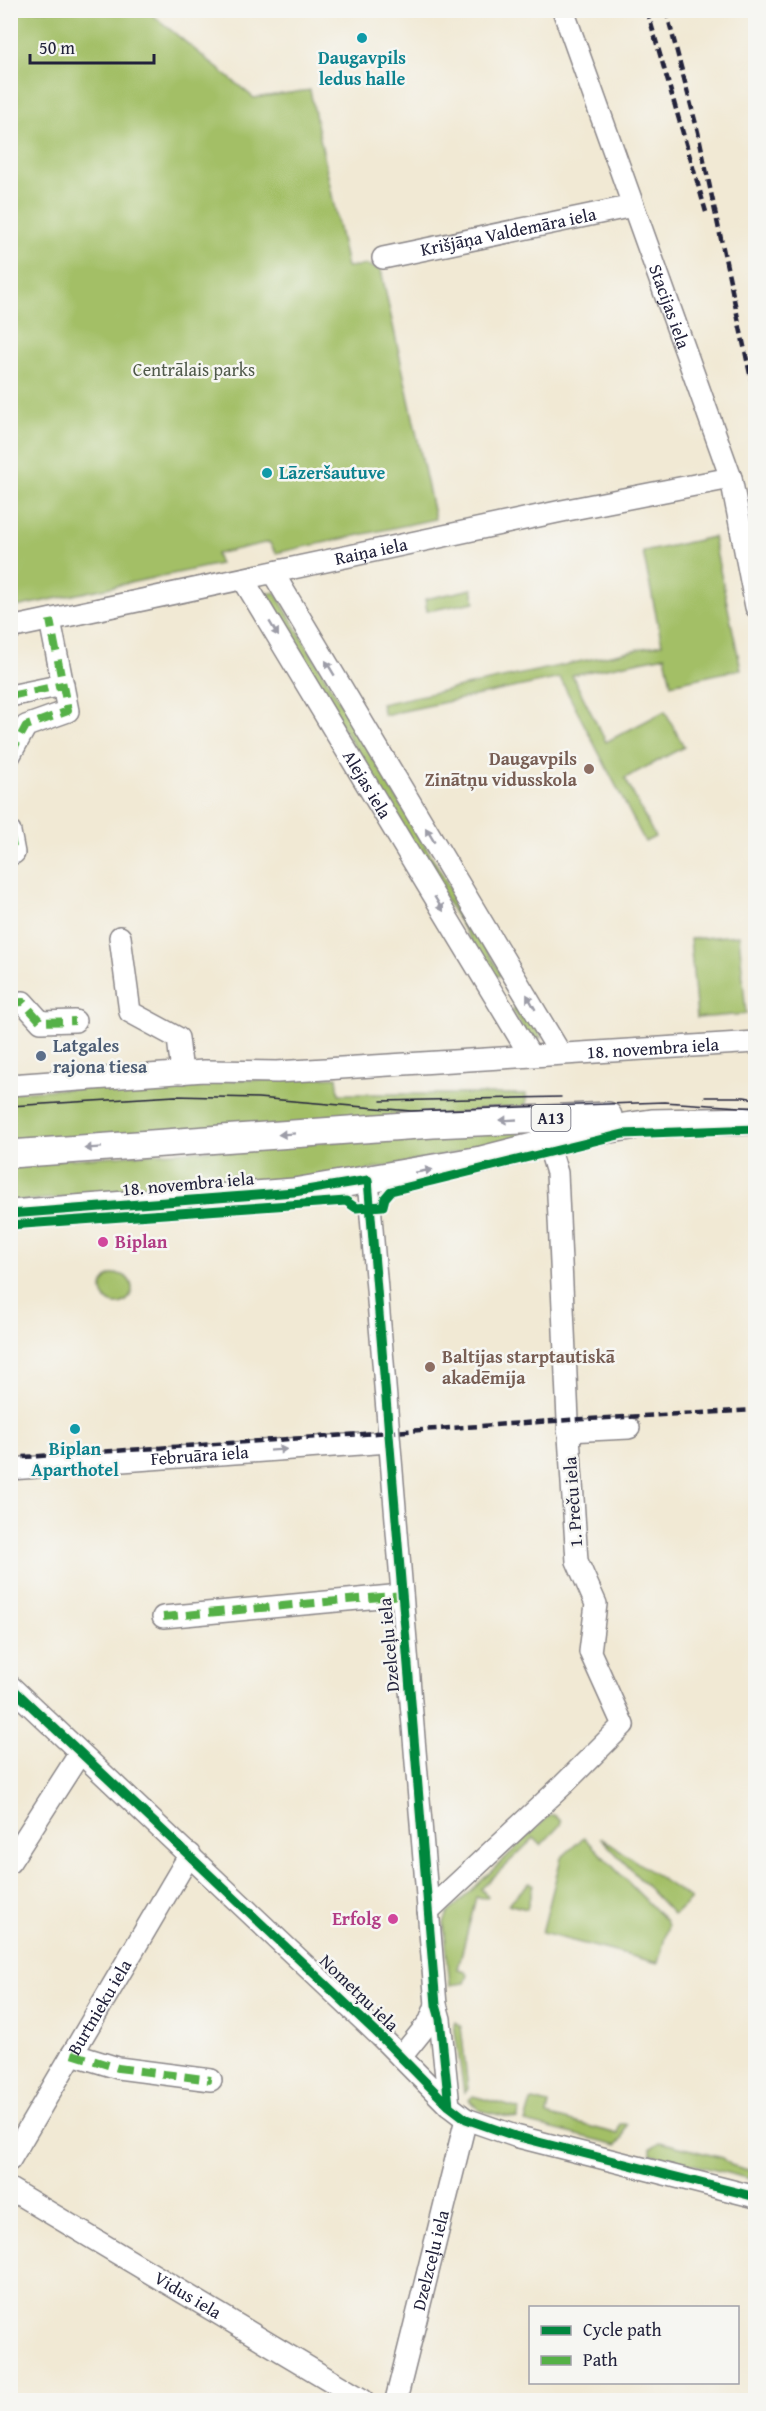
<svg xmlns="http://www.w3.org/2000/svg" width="766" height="2411" font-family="'Gentium Book Plus',serif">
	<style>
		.green { fill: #a3bf66; stroke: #627050; stroke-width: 1.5 }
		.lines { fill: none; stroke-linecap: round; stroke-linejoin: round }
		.minor-casing { stroke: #8a8688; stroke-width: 24 }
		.major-casing { stroke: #8a8688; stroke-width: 30 }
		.minor { stroke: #fff; stroke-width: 21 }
		.major { stroke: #fff; stroke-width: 27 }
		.tram { stroke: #22223b; stroke-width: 1.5 }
		.rail { stroke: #22223b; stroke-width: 4.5; stroke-dasharray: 9 4.5; stroke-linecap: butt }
		.quiet { stroke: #55b146; stroke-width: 8; stroke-dasharray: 15 8; stroke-linecap: butt }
		.cycleway-casing { stroke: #f6f6f2; stroke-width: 13 }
		.cycleway { stroke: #00873e; stroke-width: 9 }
		.oneway { fill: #9c9ca7 }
		.culture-dot { fill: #0f9aa8; stroke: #f6f6f2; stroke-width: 2 }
		.education-dot { fill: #8d6e63; stroke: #f6f6f2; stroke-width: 2 }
		.service-dot { fill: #5c6f8a; stroke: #f6f6f2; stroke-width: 2 }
		.hotel-dot { fill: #d1479c; stroke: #f6f6f2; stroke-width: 2 }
		.labels { text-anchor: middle; stroke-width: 5; stroke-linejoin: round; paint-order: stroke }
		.shield { fill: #f6f6f2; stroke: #626272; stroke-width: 1.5 }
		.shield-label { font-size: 16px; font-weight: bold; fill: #22223b }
		.culture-label { font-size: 18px; font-weight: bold; fill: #0d838f; stroke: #f6f6f2 }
		.street-label { font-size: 18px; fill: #22223b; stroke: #f6f6f2 }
		.park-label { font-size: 18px; fill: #4f594a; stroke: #f6f6f2 }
		.education-label { font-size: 18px; font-weight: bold; fill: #785e54; stroke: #f6f6f2; text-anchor: end }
		.service-label { font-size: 18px; font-weight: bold; fill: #4e5e75; stroke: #f6f6f2; text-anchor: start }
		.hotel-label { font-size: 18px; font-weight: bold; fill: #b23c85; stroke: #f6f6f2; text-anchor: start }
	</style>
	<rect width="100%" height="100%" fill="#f6f6f2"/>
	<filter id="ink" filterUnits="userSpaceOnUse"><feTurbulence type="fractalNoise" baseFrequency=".0167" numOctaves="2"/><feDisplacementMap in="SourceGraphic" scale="12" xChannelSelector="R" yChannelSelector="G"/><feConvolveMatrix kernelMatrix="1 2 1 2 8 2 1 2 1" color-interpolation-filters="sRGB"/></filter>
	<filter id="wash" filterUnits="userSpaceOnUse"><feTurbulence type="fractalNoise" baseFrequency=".008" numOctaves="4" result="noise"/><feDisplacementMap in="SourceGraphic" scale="24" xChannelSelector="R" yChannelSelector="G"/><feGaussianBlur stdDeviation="1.35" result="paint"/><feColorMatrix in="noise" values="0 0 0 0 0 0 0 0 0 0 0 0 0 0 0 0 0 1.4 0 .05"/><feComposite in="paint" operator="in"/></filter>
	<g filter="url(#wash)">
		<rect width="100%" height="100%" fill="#f1e9d4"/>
		<!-- green -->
		<path class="green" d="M11,10l140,1 4,6 99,81 56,-8 37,177 20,-2 14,5 54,249 -159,34 -7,-11 -53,12 4,10 -209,44z
			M713,537l28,132 -70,15 -6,-28 -93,19 34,67 59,-31 19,36 -59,31 30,59 -10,5 -85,-164 -176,37 -3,-11 281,-60 -19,-92z
			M472,589l3,13 -48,9 -2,-12z
			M275,592l226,382 -2,2h-7l-229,-381z
			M739,935l7,79 -49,4 -7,-79z
			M523,1004l19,34 -13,1 -17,-29z
			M337,1077l2,17h187v18l-515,31v-51l167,-10z
			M526,1128l2,10 -187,38 -330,26v-39z
			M102 1289a15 15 0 1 1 30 0a15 15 0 1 1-30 0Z
			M550,1815h4l7,6 -1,4 -19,20 -7,-7 -53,51 7,7 -2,2 -10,-1 -18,72 7,2 3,4 -3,8 -15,2 -6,-62 4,-10z
			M584,1837l82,84 2,5 -10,37 -116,-30 19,-75z
			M600,1837l91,62 -17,16z
			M530,1882l3,2 -6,25 -19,-5z
			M455,2022l6,5 7,62 -4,4 -10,-69z
			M473,2096l47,13 -3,10 -38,-9 -10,-10z
			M533,2100l16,4 -2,11 71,19 3,-10h6l-4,14 -6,7 -92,-23 6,-21z
			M660,2142l63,16 8,7 24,7v8l-104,-26v-6z"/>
	</g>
	<g filter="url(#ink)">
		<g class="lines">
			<defs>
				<g id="minor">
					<path id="s1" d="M563,10l168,468 25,129"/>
					<path id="s2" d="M383,258l250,-52"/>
					<path d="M273,573l287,480"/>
					<path id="s3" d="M243,579l287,476"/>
					<path id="s4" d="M10,628l552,-117 169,-33"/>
					<path d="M10,696l53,-11"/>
					<path d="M10,755l16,-29 42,-15 -18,-91"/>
					<path d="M10,832l4,21h-4"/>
					<path d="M120,937l10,75 48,26 4,35"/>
					<path d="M10,1003l13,-1 18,20 34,-1"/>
					<path id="s5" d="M10,1085l194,-14 73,1 479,-30"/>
					<path d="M368,1180l68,825 4,14 9,87"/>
					<path d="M568,1431l61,-3"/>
					<path id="s6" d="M10,1469l379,-27"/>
					<path d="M163,1617l239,-22"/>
					<path d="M10,1686l370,350 69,70 17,13 49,17 241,61"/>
					<path d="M10,1862l70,-109"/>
					<path d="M428,1911l135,-126 60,-60 -33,-73 6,-48 -19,-43 -9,-141 -11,-247 -9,-30"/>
					<path d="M72,2054l46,14 93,12"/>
					<path d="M401,2057l29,-36 6,-16"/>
					<path id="s7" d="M10,2160l180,-306"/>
					<path id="s8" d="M10,2189l353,211"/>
					<path id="s9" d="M396,2400l70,-281"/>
				</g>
				<path id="major" d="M10,1154l423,-30 175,-8
					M10,1214l284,-22 187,-32 116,-29 55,-8 104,-2"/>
			</defs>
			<!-- minor casing -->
			<use href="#minor" class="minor-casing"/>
			<!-- major casing -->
			<use href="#major" class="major-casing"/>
			<!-- minor -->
			<use href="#minor" class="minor"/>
			<!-- major -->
			<use href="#major" class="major"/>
			<!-- tram -->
			<path class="tram" d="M705,1097h39l12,2
				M381,1101l180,-4
				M10,1106l165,-10 83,2 153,13 253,-9 92,6"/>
			<!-- rail -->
			<path class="rail" d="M647,10l59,202
				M666,10l32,122 58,270
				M10,1458l558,-38 188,-10"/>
			<!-- quiet -->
			<path class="quiet" d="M10,696l53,-11
				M10,755l16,-29 42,-15 -18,-91
				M10,832l4,21h-4
				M10,1003l13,-1 18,20 34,-1
				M163,1617l239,-22
				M72,2054l46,14 93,12"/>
			<defs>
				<path id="cycleway" d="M10,1214l284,-22 74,-12 68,825 4,14 9,87
					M10,1225l336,-24 10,7 27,-2 2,-8 6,-7 232,-57 133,-5
					M10,1686l370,350 69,70 17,13 49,17 241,61"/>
			</defs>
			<!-- cycleway casing -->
			<use href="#cycleway" class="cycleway-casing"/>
			<!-- cycleway -->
			<use href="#cycleway" class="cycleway"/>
		</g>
		<!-- one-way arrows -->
		<defs><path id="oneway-solid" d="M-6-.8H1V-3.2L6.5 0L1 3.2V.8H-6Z" transform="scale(1.5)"/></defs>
		<g class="oneway">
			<use href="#oneway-solid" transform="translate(274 629) rotate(59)"/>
			<use href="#oneway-solid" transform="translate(330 668) rotate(-121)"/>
			<use href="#oneway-solid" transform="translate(430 835) rotate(-121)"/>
			<use href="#oneway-solid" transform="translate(439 904) rotate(59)"/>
			<use href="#oneway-solid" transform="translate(531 1002) rotate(-120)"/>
			<use href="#oneway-solid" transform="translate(508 1120) rotate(177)"/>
			<use href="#oneway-solid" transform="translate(287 1134) rotate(176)"/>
			<use href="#oneway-solid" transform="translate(93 1148) rotate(176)"/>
			<use href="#oneway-solid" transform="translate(424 1171) rotate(-10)"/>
			<use href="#oneway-solid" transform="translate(278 1450) rotate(-4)"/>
		</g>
	</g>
	<!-- markers -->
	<g class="culture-dot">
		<circle cx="362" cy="38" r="6"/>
		<circle cx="267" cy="473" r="6"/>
		<circle cx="75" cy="1429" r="6"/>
	</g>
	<g class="education-dot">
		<circle cx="589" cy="769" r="6"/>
		<circle cx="430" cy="1367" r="6"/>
	</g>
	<circle class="service-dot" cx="41" cy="1056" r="6"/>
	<g class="hotel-dot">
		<circle cx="103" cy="1242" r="6"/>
		<circle cx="393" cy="1919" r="6"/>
	</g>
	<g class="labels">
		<!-- shield labels -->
		<rect class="shield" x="531.5" y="1105" width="39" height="26" rx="4.5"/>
		<g class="shield-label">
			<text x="551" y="1124">A13</text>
		</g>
		<!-- culture labels -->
		<g class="culture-label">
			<text x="362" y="64">Daugavpils<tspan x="362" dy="21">ledus halle</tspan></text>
			<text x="279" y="479" text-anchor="start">Lāzeršautuve</text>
			<text x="75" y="1455">Biplan<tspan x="75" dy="21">Aparthotel</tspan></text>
		</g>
		<!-- street labels -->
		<g class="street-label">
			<text dy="6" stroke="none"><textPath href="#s2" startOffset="128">Krišjāņa Valdemāra iela</textPath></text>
			<text dy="6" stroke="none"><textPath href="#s1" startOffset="315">Stacijas iela</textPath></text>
			<text dy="6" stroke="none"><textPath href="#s4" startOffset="369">Raiņa iela</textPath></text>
			<text dy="6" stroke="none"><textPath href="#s3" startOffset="240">Alejas iela</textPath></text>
			<text dy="6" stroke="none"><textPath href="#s5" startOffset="644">18. novembra iela</textPath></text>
			<text transform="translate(188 1184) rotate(-5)" y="6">18. novembra iela</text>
			<text dy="6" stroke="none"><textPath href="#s6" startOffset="190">Februāra iela</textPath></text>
			<text transform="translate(573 1502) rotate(-94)" y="6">1. Preču iela</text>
			<text transform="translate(389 1645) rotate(-95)" y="6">Dzelceļu iela</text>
			<text transform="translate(359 1993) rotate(44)" y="6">Nometņu iela</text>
			<text dy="6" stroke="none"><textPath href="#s7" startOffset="177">Burtnieku iela</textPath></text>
			<text dy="6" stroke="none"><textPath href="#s9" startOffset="144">Dzelzceļu iela</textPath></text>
			<text dy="6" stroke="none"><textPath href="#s8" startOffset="207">Vidus iela</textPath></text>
		</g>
		<!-- park labels -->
		<g class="park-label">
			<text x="194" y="376">Centrālais parks</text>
		</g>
		<!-- education labels -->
		<g class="education-label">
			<text x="577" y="765">Daugavpils<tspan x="577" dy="21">Zinātņu vidusskola</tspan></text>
			<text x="442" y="1363" text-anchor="start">Baltijas starptautiskā<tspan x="442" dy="21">akadēmija</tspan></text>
		</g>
		<!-- service labels -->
		<g class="service-label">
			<text x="53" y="1052">Latgales<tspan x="53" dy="21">rajona tiesa</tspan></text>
		</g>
		<!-- hotel labels -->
		<g class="hotel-label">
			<text x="115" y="1248">Biplan</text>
			<text x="381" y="1925" text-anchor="end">Erfolg</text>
		</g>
	</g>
	<!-- margin -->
	<rect width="766" height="2411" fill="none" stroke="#f6f6f2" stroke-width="36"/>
	<!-- legend -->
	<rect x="529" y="2306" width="210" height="78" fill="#f6f6f2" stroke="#a1a1a9" stroke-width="1.5"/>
	<rect x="541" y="2326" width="30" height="9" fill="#00873e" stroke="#a1a1a9" stroke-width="1.5"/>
	<text x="583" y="2336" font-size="18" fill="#22223b">Cycle path</text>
	<rect x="541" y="2356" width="30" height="9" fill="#55b146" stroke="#a1a1a9" stroke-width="1.5"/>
	<text x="583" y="2366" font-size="18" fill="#22223b">Path</text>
	<!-- scale -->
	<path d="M30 54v9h124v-9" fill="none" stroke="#22223b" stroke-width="3"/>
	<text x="39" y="54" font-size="18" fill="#22223b" stroke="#f6f6f2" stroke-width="4.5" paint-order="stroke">50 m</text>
</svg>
